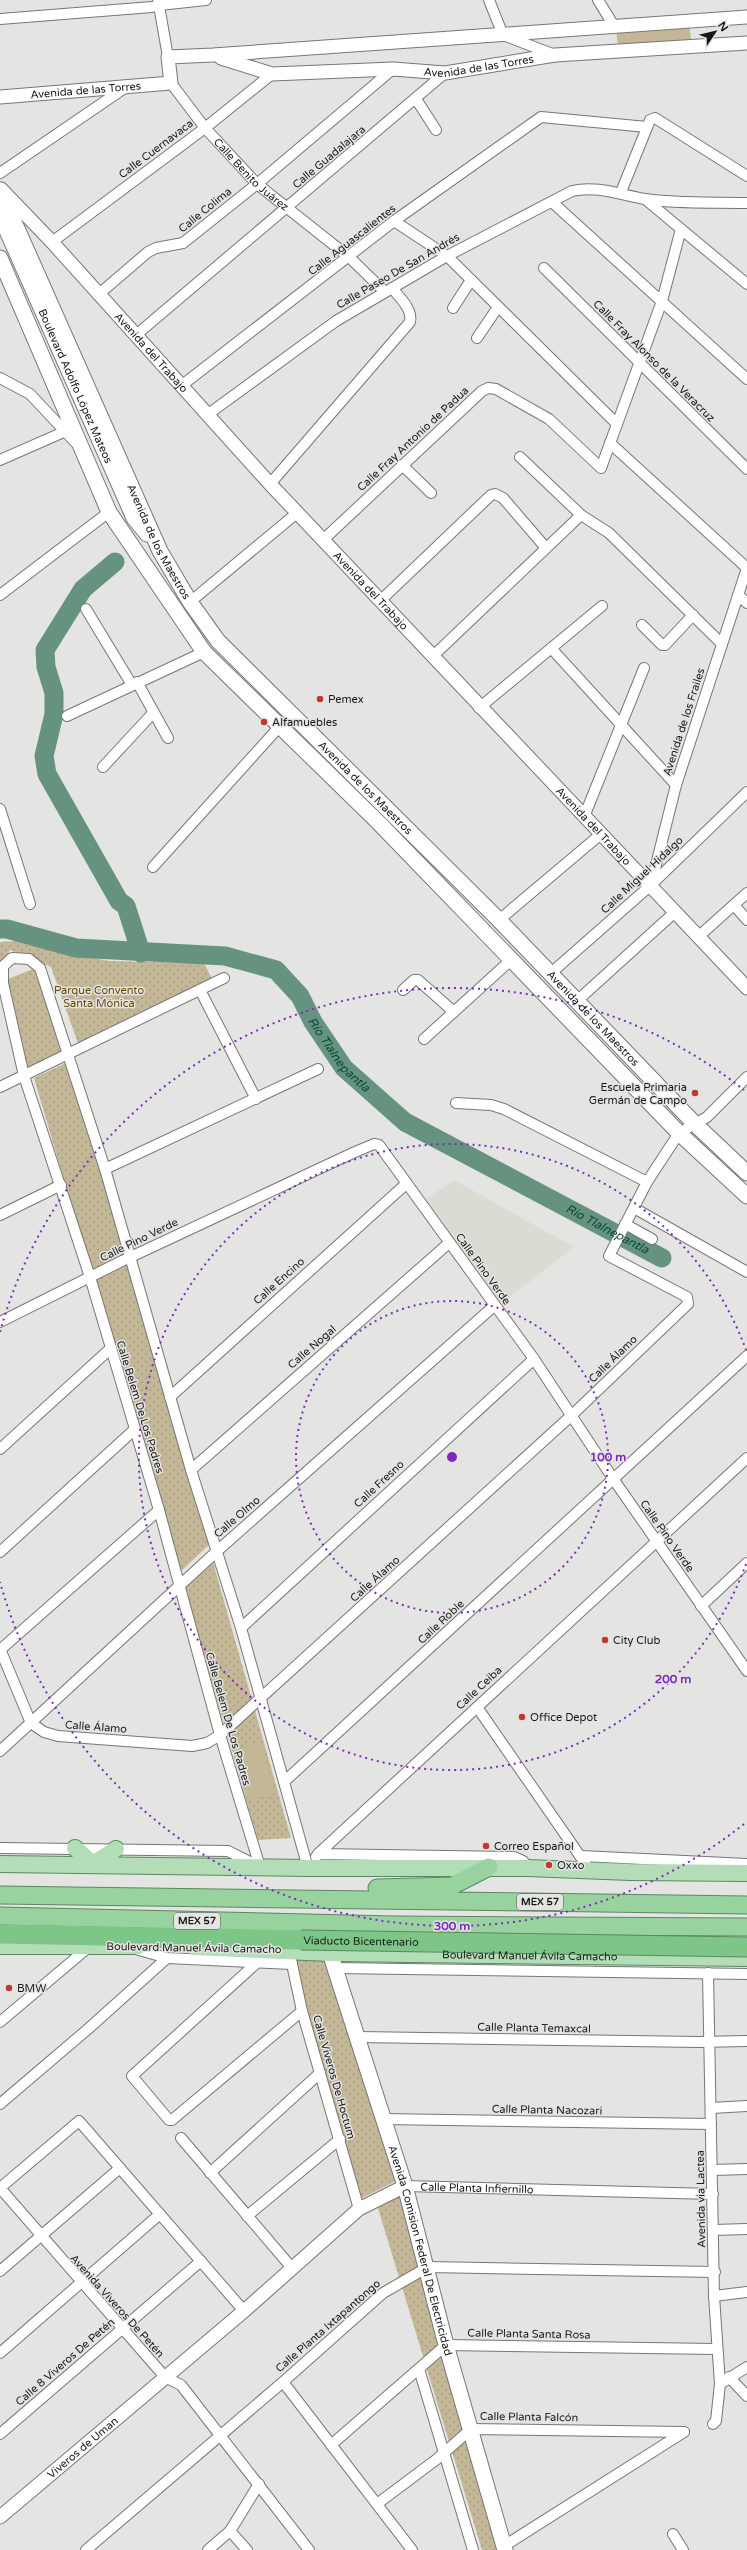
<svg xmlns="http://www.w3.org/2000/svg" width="747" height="2550" viewBox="0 0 747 2550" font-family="'Varela Round',sans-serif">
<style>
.built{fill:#d8dcd3}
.grass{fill:url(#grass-dots)}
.garden{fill:#c4b797}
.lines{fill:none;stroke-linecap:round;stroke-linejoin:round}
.river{stroke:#659380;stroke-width:19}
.minor-casing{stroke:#767774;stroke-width:12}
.tertiary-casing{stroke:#767774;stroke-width:15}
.secondary-casing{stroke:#767774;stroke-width:17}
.primary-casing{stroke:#5a8960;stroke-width:18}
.trunk-casing{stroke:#5a8960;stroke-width:19}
.motorway-casing{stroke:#5a8960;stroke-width:21}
.minor{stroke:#fff;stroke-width:10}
.tertiary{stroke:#fff;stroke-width:13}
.secondary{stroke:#fff;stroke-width:15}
.primary{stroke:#b2ddb7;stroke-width:16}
.trunk{stroke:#98d29f;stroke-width:17}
.motorway{stroke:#7ec687;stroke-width:19}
.motorway-bridge-casing{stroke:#5a8960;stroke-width:21;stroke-linecap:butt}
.motorway-bridge{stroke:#7ec687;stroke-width:19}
.ring{fill:none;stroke:#7b2cbf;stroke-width:2;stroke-dasharray:2 4}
.poi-dot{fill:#c5372e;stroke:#e4e5e3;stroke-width:1.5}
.labels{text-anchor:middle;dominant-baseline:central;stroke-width:3;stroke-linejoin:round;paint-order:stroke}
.shield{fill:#e4e5e3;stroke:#545654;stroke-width:1}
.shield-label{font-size:10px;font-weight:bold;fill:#171817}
.street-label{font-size:11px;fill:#171817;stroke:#e4e5e3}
.poi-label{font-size:11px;fill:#171817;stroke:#e4e5e3;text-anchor:start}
.park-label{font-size:11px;fill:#634b01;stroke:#e4e5e3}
.water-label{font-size:12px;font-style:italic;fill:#074835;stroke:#e4e5e3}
.centre{fill:#7b2cbf;stroke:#e4e5e3;stroke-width:2}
.ring-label{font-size:12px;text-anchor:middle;font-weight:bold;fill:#7b2cbf;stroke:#e4e5e3;stroke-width:3;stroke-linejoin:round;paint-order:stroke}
</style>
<defs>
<pattern id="grass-dots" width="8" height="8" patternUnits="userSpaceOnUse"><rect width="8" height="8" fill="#c4b797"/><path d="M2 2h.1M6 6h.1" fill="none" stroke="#a89d81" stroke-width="1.8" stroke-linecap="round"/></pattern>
</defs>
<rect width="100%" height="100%" fill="#e4e5e3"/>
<path class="built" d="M454,1180l120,67 -76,59 -72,-107z"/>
<path class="grass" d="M17,941l92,20 95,2 9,18 -134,65 -28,-79 -41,-17 -10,18v-26z
M33,969l7,12 24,70 -36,17 -20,-89z
M68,1062l58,195 -35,15 -57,-194z
M127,1265l82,280 -30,28 -85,-292z
M213,1562l78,276 -33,2 -74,-253z
M281,1950l49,3 66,228 -38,19z
M407,2190l101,360h-26l-105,-345z"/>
<path class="garden" d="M689,21l3,29 -73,7 -3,-29z
M260,1742l16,51 -28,8 -15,-51z"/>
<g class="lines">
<g class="river">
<path d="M115,562l-32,27 -38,61 1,17 8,26v21l-10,42 3,18 72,127 7,5 15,47"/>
<path id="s1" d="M0,929h7l69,19 149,8 51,14 24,26 13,26 31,46 61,54 257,136"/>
</g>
<defs>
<g id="minor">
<path d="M158,0l10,57"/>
<path d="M489,0l14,35 52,20"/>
<path d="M598,0l16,26"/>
<path d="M159,5l47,-5"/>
<path d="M0,19l152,-12"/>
<path id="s2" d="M171,83l34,45 52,56 92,73 36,35"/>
<path d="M416,99l20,31"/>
<path d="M0,173l126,-86"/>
<path d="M621,192l29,-72 5,-2 92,58"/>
<path d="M645,199l102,85"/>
<path d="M552,202l195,177"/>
<path d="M394,221l53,35 170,168"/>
<path d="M52,242l153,-114 67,-54"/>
<path d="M544,268l203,201"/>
<path d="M99,294l49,-42 8,-4 27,-5 74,-59 136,-115"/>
<path d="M453,308l18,-28"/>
<path d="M136,335l309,-262"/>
<path d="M477,338l21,-31"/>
<path d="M0,378l30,16 45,48"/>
<path d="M181,386l213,-165 147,-104 106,10"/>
<path d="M207,415l129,-94 111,-65 125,-65c25,-6 49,4 73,8 32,5 70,3 102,4"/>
<path d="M610,443l137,125"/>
<path d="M520,457l61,58 28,18 113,111"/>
<path d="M0,460l66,-29"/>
<path d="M402,465l29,28"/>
<path d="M270,484l140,-162c3,-13 -11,-25 -18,-34"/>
<path d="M323,540l159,-149 6,-3 8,1 53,30 52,49 61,-167 19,-72"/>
<path d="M0,595l109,-83"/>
<path d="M738,595l9,8"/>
<path d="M380,601l111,-106 4,-1 8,4 43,50"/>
<path d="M190,602l107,-89"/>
<path d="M86,609l46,76"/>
<path d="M642,625l20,20h3l28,-30"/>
<path d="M551,648l125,137"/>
<path d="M432,657l149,-142"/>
<path d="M137,682l31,56"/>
<path d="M479,708l123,-102"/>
<path d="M67,716l137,-64"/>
<path d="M103,767l50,-54"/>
<path d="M0,809l30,95"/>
<path d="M584,817l60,-149"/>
<path d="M153,867l127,-141"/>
<path d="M651,885l25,-100 71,-217"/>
<path d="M734,905l13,15"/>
<path d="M499,920l102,-86"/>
<path d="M698,937l49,-44"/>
<path d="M3,967v16l21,93 66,201 69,233 61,225 40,132"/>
<path d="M0,969l12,-11 17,1 11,9 65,201 86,301 50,158 67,240"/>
<path d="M551,973l100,-88 96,-93"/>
<path d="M200,990l56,109"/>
<path d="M403,990l11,-10h4l36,32"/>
<path d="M578,1000l97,-88"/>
<path d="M424,1039l87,-79"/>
<path d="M0,1087l224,-109"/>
<path d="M456,1103l35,2 13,4 143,73"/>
<path d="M105,1169l213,-100"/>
<path d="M634,1208l113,64"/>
<path d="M0,1215l61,-30"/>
<path d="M625,1224l27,15"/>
<path d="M0,1322l122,-61 233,-109 19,-8 5,1 155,214 80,121 133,191"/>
<path d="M170,1397l236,-213"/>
<path d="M0,1449l110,-100"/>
<path d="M191,1470l258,-227"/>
<path d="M0,1552l134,-122"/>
<path d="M701,1606l46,-43"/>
<path d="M241,1628l293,-269"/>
<path d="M0,1649l31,74 13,9 14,4 134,10 15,-3 13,-8 352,-320 116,-111 -1,-7 -78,-41 38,-74 32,-49 28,-16 40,-40"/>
<path d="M0,1650l159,-140"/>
<path d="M477,1707l112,162"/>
<path d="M0,1751l216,-199 278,-246"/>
<path d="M285,1781l462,-425"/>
<path d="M0,1848l228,3 28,14"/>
<path d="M318,1854l429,-396"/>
<path d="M581,1856l166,8"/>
<path d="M316,1857l2,-3 196,3 9,4 5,7"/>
<path d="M132,1948l35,10 125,6"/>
<path d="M271,1950l-139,126 37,44h3l130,-109"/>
<path d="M289,1950l13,61 57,198"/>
<path d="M335,1968l412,6"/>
<path d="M708,1973l6,323 6,88 -4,37 -3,3"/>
<path d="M0,2022l90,-76"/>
<path d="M357,2037l342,5 48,-1"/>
<path d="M0,2104l88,-75 79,-71"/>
<path d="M711,2108l36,-2"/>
<path d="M383,2119l328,5"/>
<path d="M181,2138l111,130"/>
<path d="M712,2170l35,-1"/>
<path d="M210,2173l110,-100"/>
<path id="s3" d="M405,2186l308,8"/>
<path d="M0,2188l165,189 16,8 128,165"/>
<path d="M0,2188l79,-67 165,190"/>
<path d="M247,2216l93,-77"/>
<path d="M713,2230l34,-1"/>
<path d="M0,2271l120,-103"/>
<path d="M714,2296l33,-4"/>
<path d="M0,2353l160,-139"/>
<path d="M419,2369l54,181"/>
<path d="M729,2377l18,19"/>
<path d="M283,2382l129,168"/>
<path d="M720,2384l27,-17"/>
<path d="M0,2434l201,-173"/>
<path d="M331,2445l115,-100 270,4"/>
<path d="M377,2504l60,-45 34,-30 213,3"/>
<path d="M230,2531l17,19"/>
<path d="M673,2534l10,16"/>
<path d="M504,2546l180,-114"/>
<path d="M86,2550l197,-168 100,-89 45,-26 287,5"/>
<path d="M208,2550l22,-19 29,-47"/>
</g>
<g id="tertiary">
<path id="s4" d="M221,58l51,16 121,-5 52,4 110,-18 192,-12"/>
<path id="s5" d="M0,97l171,-14 -3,-26 45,-2 534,-38"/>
<path id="s6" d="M1,189l51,53 218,242 477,504"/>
<path id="s7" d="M0,2517l244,-206 115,-102 46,-23"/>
</g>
<g id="secondary">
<path id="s8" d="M0,190l160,361 30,51 28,39 281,279 196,204 52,49"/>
<path id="s9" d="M0,215l134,303 13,16"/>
<path d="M0,258l109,254 95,140 175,171 300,310 68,63"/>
<path id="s10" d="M330,1953l75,233 41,159 59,205"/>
</g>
<g id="primary">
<path d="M75,1848l18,16 23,-15"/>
<path d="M0,1864l308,4h220l102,4 117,1"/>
<path d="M0,1946h138"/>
<path id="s11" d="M194,1947l136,6 417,5"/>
</g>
<path id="trunk" d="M377,1888l75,-2 37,-19
M0,1895l747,10
M0,1916l394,9 353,2"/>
<path id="motorway" d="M0,1934l301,6"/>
</defs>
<use href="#minor" class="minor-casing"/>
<use href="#tertiary" class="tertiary-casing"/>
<use href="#secondary" class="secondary-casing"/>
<use href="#primary" class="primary-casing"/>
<use href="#trunk" class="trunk-casing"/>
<use href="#motorway" class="motorway-casing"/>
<use href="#minor" class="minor"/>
<use href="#tertiary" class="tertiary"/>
<use href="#secondary" class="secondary"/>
<use href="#primary" class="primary"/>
<use href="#trunk" class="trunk"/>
<use href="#motorway" class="motorway"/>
<defs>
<g id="motorway-bridge">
<path id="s12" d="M301,1940l446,7"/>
</g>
</defs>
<use href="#motorway-bridge" class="motorway-bridge-casing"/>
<use href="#motorway-bridge" class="motorway-bridge"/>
</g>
<g class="ring">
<circle cx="452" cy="1457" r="156"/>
<path d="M746 1564A313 313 0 1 1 746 1350"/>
<path d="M744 1824A469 469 0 0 1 0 1582M0 1332A469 469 0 0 1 744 1090"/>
</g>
<g class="poi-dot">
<circle cx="320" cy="699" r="4"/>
<circle cx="264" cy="722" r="4"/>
<circle cx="695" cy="1093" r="4"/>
<circle cx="605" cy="1640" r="4"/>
<circle cx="522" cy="1717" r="4"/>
<circle cx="486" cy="1846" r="4"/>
<circle cx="549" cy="1865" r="4"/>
<circle cx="9" cy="1988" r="4"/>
</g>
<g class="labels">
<g class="shield">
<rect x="517" y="1894" width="46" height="16" rx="3"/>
<rect x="174" y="1913" width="46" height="16" rx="3"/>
</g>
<g class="shield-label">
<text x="540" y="1902">MEX 57</text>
<text x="197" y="1921">MEX 57</text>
</g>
<g class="street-label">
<text stroke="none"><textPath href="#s4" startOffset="261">Avenida de las Torres</textPath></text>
<text stroke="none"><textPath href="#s5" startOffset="86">Avenida de las Torres</textPath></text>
<text transform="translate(156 149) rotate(-37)">Calle Cuernavaca</text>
<text transform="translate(329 157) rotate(-40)">Calle Guadalajara</text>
<text stroke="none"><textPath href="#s2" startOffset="122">Calle Benito Juárez</textPath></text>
<text transform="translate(205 210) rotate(-39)">Calle Colima</text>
<text transform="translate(352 240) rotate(-38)">Calle Aguascalientes</text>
<text transform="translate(398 271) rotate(-30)">Calle Paseo De San Andrés</text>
<text stroke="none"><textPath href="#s6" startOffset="222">Avenida del Trabajo</textPath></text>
<text transform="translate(654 361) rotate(45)">Calle Fray Alonso de la Veracruz</text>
<text stroke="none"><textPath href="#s9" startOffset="187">Boulevard Adolfo López Mateos</textPath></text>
<text transform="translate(413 439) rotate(-43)">Calle Fray Antonio de Padua</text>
<text stroke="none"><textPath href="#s8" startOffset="386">Avenida de los Maestros</textPath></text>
<text stroke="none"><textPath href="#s6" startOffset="546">Avenida del Trabajo</textPath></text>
<text transform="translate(684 722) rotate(-72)">Avenida de los Frailes</text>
<text stroke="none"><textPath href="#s8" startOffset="710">Avenida de los Maestros</textPath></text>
<text stroke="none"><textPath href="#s6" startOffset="870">Avenida del Trabajo</textPath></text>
<text transform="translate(642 875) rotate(-43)">Calle Miguel Hidalgo</text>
<text stroke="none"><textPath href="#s8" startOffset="1034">Avenida de los Maestros</textPath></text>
<text transform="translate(139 1240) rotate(-26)">Calle Pino Verde</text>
<text transform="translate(483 1269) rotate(54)">Calle Pino Verde</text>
<text transform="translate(279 1281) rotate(-42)">Calle Encino</text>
<text transform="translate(312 1347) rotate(-41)">Calle Nogal</text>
<text transform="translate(613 1359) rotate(-44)">Calle Álamo</text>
<text transform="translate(140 1407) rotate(73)">Calle Belem De Los Padres</text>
<text transform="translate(379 1484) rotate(-43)">Calle Fresno</text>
<text transform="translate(237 1517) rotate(-41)">Calle Olmo</text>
<text transform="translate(667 1536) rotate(55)">Calle Pino Verde</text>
<text transform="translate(375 1579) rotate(-42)">Calle Álamo</text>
<text transform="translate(441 1622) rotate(-43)">Calle Roble</text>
<text transform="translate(479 1688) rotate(-43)">Calle Ceiba</text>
<text transform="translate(228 1719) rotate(74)">Calle Belem De Los Padres</text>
<text transform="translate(96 1727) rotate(4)">Calle Álamo</text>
<text stroke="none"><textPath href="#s12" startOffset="60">Viaducto Bicentenario</textPath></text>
<text transform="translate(194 1948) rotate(1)">Boulevard Manuel Ávila Camacho</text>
<text stroke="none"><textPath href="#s11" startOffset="336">Boulevard Manuel Ávila Camacho</textPath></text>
<text transform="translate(534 2028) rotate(1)">Calle Planta Temaxcal</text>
<text transform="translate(334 2077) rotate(74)">Calle Viveros De Hoctum</text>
<text transform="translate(547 2110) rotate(1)">Calle Planta Nacozari</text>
<text stroke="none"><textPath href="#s3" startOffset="72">Calle Planta Infiernillo</textPath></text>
<text transform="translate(701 2199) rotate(-91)">Avenida via Lactea</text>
<text stroke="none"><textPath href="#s10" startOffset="311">Avenida Comision Federal De Electricidad</textPath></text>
<text transform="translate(117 2306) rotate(48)">Avenida Viveros De Petén</text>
<text transform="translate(328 2326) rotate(-41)">Calle Planta Ixtapantongo</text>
<text transform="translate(529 2334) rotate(1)">Calle Planta Santa Rosa</text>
<text transform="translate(65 2362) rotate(-41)">Calle 8 Viveros De Petén</text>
<text transform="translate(529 2417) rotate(1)">Calle Planta Falcón</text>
<text stroke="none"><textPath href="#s7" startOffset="108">Viveros de Uman</textPath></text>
</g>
<g class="poi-label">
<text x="328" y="699">Pemex</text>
<text x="272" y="722">Alfamuebles</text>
<text x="687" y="1087" text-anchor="end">Escuela Primaria<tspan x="687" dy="13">Germán de Campo</tspan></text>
<text x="613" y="1640">City Club</text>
<text x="530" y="1717">Office Depot</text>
<text x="494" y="1846">Correo Español</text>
<text x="557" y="1865">Oxxo</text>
<text x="17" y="1988">BMW</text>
</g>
<g class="park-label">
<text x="99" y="990">Parque Convento<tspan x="99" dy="13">Santa Mónica</tspan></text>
</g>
<g class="water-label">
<text stroke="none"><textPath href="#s1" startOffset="387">Río Tlalnepantla</textPath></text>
<text stroke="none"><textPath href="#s1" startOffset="711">Río Tlalnepantla</textPath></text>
</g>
</g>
<circle cx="452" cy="1457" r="6" class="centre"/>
<g class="ring-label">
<text x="608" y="1461">100 m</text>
<text x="673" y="1683">200 m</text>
<text x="452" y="1930">300 m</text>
</g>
<g transform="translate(715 32) rotate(55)" stroke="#e4e5e3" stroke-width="3" paint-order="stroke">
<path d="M0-3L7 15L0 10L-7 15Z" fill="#171817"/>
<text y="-6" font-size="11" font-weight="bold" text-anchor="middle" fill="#171817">N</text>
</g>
</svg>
